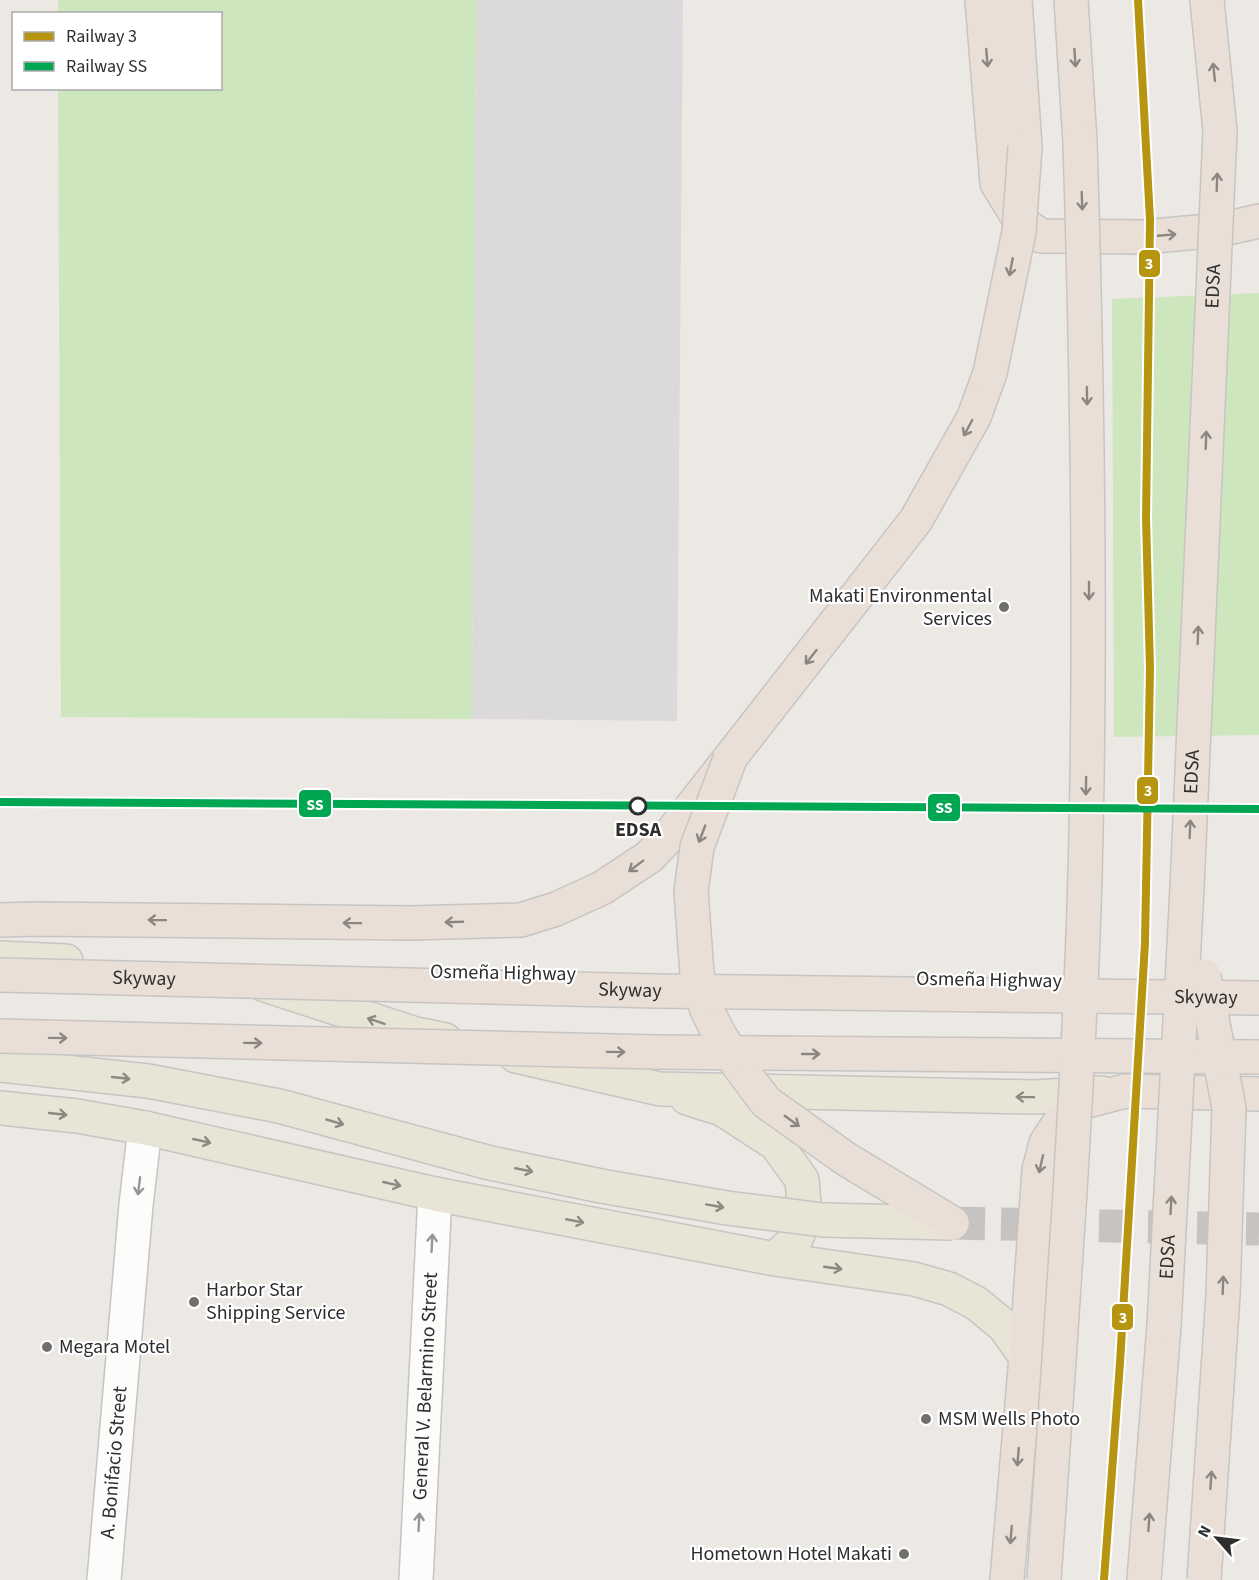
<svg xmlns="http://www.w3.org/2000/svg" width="1259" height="1580" viewBox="0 0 1259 1580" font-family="'Source Sans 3',sans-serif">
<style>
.industrial{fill:#dcd9db}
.green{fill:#cee6be}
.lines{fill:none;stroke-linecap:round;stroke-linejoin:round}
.highway-tunnel{stroke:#c6c3c0;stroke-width:33;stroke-dasharray:33 16;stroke-linecap:butt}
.minor-casing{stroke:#c5c4c5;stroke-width:36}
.major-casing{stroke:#c6c5c4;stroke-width:36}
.highway-casing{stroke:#c6c5c4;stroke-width:36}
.minor{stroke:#fcfcfb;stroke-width:33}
.major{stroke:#e8e4d6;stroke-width:33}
.highway{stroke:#eadfd6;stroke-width:33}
.major-bridge-casing{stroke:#c6c5c4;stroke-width:36;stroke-linecap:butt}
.highway-bridge-casing{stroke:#c6c5c4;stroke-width:36;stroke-linecap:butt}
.major-bridge{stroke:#e8e4d6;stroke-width:33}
.highway-bridge{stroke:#eadfd6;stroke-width:33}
.rail-1-casing{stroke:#fff;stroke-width:12}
.rail-2-casing{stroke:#fff;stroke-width:12}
.rail-1{stroke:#b69510;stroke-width:8}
.rail-2{stroke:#00a651;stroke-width:8}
.oneway{stroke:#8c8682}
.oneway2{stroke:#8b8982}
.oneway3{stroke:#959594}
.poi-dot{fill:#706f6e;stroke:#fff;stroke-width:2}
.stop-dot{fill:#fff;stroke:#2e2e2e;stroke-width:3}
.labels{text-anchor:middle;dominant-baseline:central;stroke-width:4.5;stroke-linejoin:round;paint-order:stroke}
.street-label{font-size:20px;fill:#2e2e2e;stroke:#fff}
.poi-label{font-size:20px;fill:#2e2e2e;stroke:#fff;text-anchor:start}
.stop-label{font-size:20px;font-weight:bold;fill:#2e2e2e;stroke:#fff}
.line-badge{stroke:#fff;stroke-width:2}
.badge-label{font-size:16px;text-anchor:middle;font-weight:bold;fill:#fff}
</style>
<rect width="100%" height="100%" fill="#ece8e4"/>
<path class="industrial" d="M476,0h207l-6,721 -205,-2z"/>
<path class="green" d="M58,0h418l-4,719 -411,-2 -3,-628 162,-1v-74l-162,-1z
M1259,293v442l-145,2 -2,-438z"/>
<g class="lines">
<path class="highway-tunnel" d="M952,1223l307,6"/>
<defs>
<g id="minor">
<path id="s1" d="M104,1580l32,-375 9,-77"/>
<path id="s2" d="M416,1580l19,-386"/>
</g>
<path id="major" d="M0,958l66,3
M265,985l151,49 29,6
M516,1056l144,33 374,8 68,-4
M0,1065l148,16 131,25
M687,1098l35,11 54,35 26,36 3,36 -9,23 -21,20
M0,1108l77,8 68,12 290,66 340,65 139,20 35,10 27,14 28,23 22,31"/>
<path id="highway" d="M982,0l15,183 24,39 20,14 103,1 75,-7 40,-9
M1015,0l10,147
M1071,0l9,142
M1207,0l13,131
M0,920l36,-1 375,4 110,-3 35,-11 46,-21 47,-31 20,-21 247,-316 58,-103 16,-44
M1007,1580l19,-223 13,-187 7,-27 15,-23 22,-18 42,-11 134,3
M1144,1580l20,-254"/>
</defs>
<use href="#minor" class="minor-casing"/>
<use href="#major" class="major-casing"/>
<use href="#highway" class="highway-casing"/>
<use href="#minor" class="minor"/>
<use href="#major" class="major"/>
<use href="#highway" class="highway"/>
<defs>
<path id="major-bridge" d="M279,1106l211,57 111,23 126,22 96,12 129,3"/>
<g id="highway-bridge">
<path d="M990,373l29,-141 6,-85"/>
<path d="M730,759l-33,88 -6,44 6,83 10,36 12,24 20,32 27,36 80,57 106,64"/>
<path id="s3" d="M0,975l656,16 603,7"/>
<path d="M1204,976l25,132 -6,187 -19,285"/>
<path d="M0,1036l655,16 604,5"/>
<path id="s4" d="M1164,1326l23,-438 33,-757"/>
<path d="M1044,1580c15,-224 32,-447 40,-671 8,-256 4,-511 -4,-767"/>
</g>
</defs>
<use href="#major-bridge" class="major-bridge-casing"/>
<use href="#highway-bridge" class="highway-bridge-casing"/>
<use href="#major-bridge" class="major-bridge"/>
<use href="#highway-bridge" class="highway-bridge"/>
<defs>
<path id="rail-1" d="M1104,1580l16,-217 25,-420 5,-274 -4,-151 4,-298 -12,-220"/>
<path id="rail-2" d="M0,802l1259,7"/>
</defs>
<use href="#rail-1" class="rail-1-casing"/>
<use href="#rail-2" class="rail-2-casing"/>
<use href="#rail-1" class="rail-1"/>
<use href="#rail-2" class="rail-2"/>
</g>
<defs><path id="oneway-shaft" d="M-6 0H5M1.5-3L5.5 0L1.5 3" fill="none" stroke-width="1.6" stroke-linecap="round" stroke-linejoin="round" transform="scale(1.5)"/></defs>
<g class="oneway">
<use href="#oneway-shaft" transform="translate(987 58) rotate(85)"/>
<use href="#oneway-shaft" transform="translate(1075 58) rotate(86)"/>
<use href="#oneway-shaft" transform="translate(1214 72) rotate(-96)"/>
<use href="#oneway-shaft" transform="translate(1217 182) rotate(-88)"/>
<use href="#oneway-shaft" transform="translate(1082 201) rotate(88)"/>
<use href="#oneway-shaft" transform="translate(1167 235) rotate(-5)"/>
<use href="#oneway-shaft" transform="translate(1011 267) rotate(101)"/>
<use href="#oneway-shaft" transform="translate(1087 396) rotate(89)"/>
<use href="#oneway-shaft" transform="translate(968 428) rotate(118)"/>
<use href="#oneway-shaft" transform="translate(1206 440) rotate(-88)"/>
<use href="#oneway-shaft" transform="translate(1089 591) rotate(90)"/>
<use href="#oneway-shaft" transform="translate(1198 635) rotate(-88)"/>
<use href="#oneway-shaft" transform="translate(811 657) rotate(128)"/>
<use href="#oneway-shaft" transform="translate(1086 786) rotate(91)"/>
<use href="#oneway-shaft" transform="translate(1190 829) rotate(-88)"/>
<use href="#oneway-shaft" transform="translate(702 834) rotate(111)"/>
<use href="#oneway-shaft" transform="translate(636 866) rotate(143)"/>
<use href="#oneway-shaft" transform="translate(157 920) rotate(-179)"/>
<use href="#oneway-shaft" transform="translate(454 922) rotate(178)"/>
<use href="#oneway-shaft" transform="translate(352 923) rotate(-179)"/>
<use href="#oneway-shaft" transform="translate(58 1038) rotate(1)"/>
<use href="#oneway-shaft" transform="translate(253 1043) rotate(1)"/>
<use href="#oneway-shaft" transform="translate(616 1052) rotate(1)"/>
<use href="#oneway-shaft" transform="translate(811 1054)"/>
<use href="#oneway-shaft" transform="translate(792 1121) rotate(36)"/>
<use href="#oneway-shaft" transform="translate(1041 1164) rotate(103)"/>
<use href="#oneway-shaft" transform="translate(1171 1205) rotate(-87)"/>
<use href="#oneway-shaft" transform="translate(1223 1285) rotate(-88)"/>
<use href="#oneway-shaft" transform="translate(1018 1457) rotate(95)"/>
<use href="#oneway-shaft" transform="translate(1211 1480) rotate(-86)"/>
<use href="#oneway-shaft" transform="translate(1149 1522) rotate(-86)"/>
<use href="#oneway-shaft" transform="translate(1011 1535) rotate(95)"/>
</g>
<g class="oneway2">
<use href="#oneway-shaft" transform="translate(376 1021) rotate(-162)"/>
<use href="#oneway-shaft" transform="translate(121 1078) rotate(6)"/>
<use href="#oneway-shaft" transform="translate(1025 1097) rotate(-179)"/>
<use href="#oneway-shaft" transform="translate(58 1114) rotate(6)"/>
<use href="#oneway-shaft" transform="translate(335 1122) rotate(16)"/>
<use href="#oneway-shaft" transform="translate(202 1141) rotate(13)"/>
<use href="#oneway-shaft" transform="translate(524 1170) rotate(11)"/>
<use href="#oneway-shaft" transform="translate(392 1184) rotate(13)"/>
<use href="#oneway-shaft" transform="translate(715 1206) rotate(10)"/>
<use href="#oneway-shaft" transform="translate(575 1221) rotate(11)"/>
<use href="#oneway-shaft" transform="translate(833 1268) rotate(8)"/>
</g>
<g class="oneway3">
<use href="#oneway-shaft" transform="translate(139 1186) rotate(97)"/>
<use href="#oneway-shaft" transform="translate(432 1243) rotate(-87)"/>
<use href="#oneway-shaft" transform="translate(419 1522) rotate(-87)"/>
</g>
<g class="poi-dot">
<circle cx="1004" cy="607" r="6"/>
<circle cx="194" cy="1302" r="6"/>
<circle cx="47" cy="1347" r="6"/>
<circle cx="926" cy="1419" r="6"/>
<circle cx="904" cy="1554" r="6"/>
</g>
<circle class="stop-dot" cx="638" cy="806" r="8"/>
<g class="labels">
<g class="street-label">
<text stroke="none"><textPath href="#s4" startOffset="1041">EDSA</textPath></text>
<text stroke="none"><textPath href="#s4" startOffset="555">EDSA</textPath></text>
<text transform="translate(503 973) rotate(1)">Osmeña Highway</text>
<text stroke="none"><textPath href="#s3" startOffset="144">Skyway</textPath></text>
<text transform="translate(989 980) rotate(1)">Osmeña Highway</text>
<text stroke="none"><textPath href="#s3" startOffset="630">Skyway</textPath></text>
<text stroke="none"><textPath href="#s3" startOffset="1206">Skyway</textPath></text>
<text stroke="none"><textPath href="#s4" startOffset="69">EDSA</textPath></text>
<text stroke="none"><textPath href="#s2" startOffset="194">General V. Belarmino Street</textPath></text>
<text stroke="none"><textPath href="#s1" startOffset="118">A. Bonifacio Street</textPath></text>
</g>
<g class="poi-label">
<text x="992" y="596" text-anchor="end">Makati Environmental<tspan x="992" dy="23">Services</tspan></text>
<text x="206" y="1290">Harbor Star<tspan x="206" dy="23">Shipping Service</tspan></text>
<text x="59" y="1347">Megara Motel</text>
<text x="938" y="1419">MSM Wells Photo</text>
<text x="892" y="1554" text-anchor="end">Hometown Hotel Makati</text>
</g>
<g class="stop-label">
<text x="638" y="830">EDSA</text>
</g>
</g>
<g class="line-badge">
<rect x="1138" y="249" width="23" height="29" rx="6" fill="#b69510"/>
<rect x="1136" y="776" width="23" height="29" rx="6" fill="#b69510"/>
<rect x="298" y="789" width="34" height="29" rx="6" fill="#00a651"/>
<rect x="927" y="793" width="34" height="29" rx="6" fill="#00a651"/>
<rect x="1111" y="1303" width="23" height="28" rx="6" fill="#b69510"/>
</g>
<g class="badge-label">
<text x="1149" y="269">3</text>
<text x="1148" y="796">3</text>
<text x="315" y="810">SS</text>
<text x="944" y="813">SS</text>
<text x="1123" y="1323">3</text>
</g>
<rect x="12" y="12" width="210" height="78" fill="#ffffff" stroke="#ababab" stroke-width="1.5"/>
<rect x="24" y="32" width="30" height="9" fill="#b69510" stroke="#ababab" stroke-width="1.5"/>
<text x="66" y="42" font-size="18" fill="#2e2e2e">Railway 3</text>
<rect x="24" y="62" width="30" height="9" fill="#00a651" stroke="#ababab" stroke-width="1.5"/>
<text x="66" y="72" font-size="18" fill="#2e2e2e">Railway SS</text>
<g transform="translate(1217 1538) rotate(298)" stroke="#ffffff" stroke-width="4.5" paint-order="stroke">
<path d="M0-4.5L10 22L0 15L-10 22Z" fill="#2e2e2e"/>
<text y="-9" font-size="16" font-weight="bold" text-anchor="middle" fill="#2e2e2e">N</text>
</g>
</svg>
